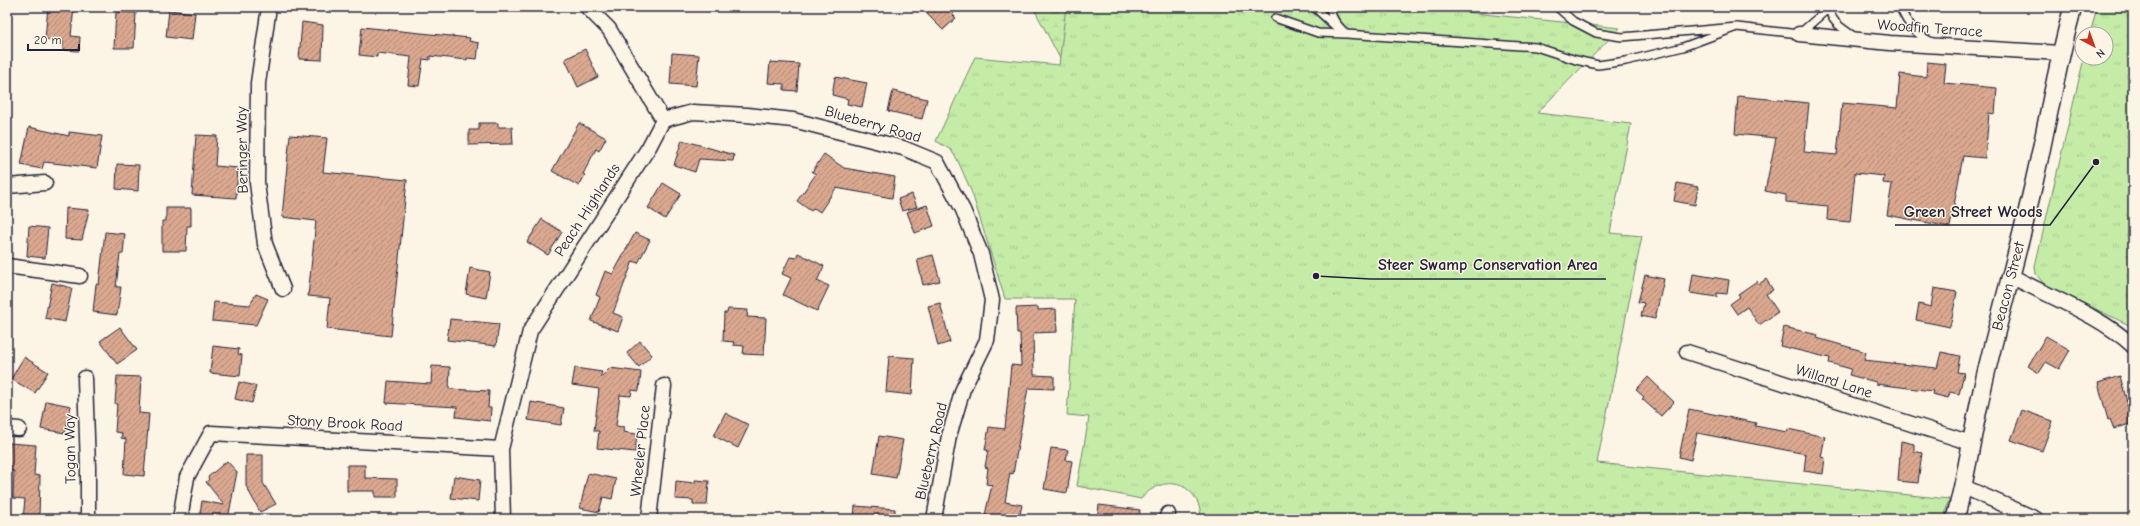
<svg xmlns="http://www.w3.org/2000/svg" width="2140" height="526" viewBox="0 0 2140 526" font-family="'Comic Neue',sans-serif">
<style>
.wetland{fill:url(#wetland-marsh);stroke:#748771}
.park{fill:url(#park-tufts);stroke:#748771}
.building{fill:url(#building-hatch);stroke:#22223b}
.lines{fill:none;stroke-linecap:round;stroke-linejoin:round}
.service-casing{stroke:#22223b;stroke-width:10}
.minor-casing{stroke:#22223b;stroke-width:17}
.tertiary-casing{stroke:#22223b;stroke-width:20}
.service{stroke:#fcf5e5;stroke-width:7}
.minor{stroke:#fcf5e5;stroke-width:14}
.tertiary{stroke:#fcf5e5;stroke-width:17}
.labels{text-anchor:middle;dominant-baseline:central;stroke-width:3;stroke-linejoin:round;paint-order:stroke}
.street-label{font-size:15px;fill:#22223b;stroke:#fcf5e5}
.leader{fill:none;stroke:#22223b;stroke-width:1.5}
.callout-dot{fill:#22223b;stroke:#fcf5e5;stroke-width:1.5}
.callout-label{font-size:16px;text-anchor:middle;font-weight:bold;fill:#22223b;stroke:#fcf5e5;stroke-width:3;stroke-linejoin:round;paint-order:stroke}
</style>
<defs>
<pattern id="wetland-marsh" width="20" height="14" patternUnits="userSpaceOnUse"><rect width="20" height="14" fill="#c5eca7"/><path d="M1 5h8M5 5V1M11 12h8M15 12V8" fill="none" stroke="#a9ca91"/></pattern>
<pattern id="park-tufts" width="24" height="20" patternUnits="userSpaceOnUse"><rect width="24" height="20" fill="#c5eca7"/><path d="M3 7l-1-3M5 7V3M7 7l1-3M15 17l-1-3M17 17v-4M19 17l1-3" fill="none" stroke="#a9ca91"/></pattern>
<pattern id="building-hatch" width="6" height="6" patternUnits="userSpaceOnUse"><rect width="6" height="6" fill="#dba88f"/><path d="M-1 1l2-2M0 6l6-6M5 7l2-2" fill="none" stroke="#b18876"/></pattern>
</defs>
<rect width="100%" height="100%" fill="#fcf5e5"/>
<filter id="ink" filterUnits="userSpaceOnUse"><feTurbulence type="fractalNoise" baseFrequency=".025" numOctaves="2"/><feDisplacementMap in="SourceGraphic" scale="8" xChannelSelector="R" yChannelSelector="G"/><feConvolveMatrix kernelMatrix="1 2 1 2 8 2 1 2 1" color-interpolation-filters="sRGB"/></filter>
<g filter="url(#ink)">
<path class="wetland" d="M1033,7h88l-56,61z"/>
<path class="park" d="M1066,7h349l205,21 -83,85 94,11 -21,109 32,3 -45,227 352,36 -5,20h-699l-44,-4c-4,-34 -39,-42 -60,-16l-64,-13 12,-69 -22,-2 8,-116h-70l-33,-106 -14,-32 -7,-11 -15,-9 39,-84 84,8z
M2097,7h36v320l-89,-43 -8,-10 -1,-8 49,-208h22v-24h-16z"/>
<path class="building" d="M48,7h26l-3,29 9,1 -1,14 -16,-1v-9l-18,-2z
M920,7h39l-7,7 4,4 -13,12z
M169,10l26,3 -3,27 -26,-3z
M116,12l20,1 -2,35h-20z
M302,22l21,3 -1,35 -23,-1z
M362,27l108,11 -1,3 10,2 -2,16 -10,-1v2l-37,-4v4l-7,-1 -4,27 -11,-1 3,-28 -34,-4v4l-18,-2z
M585,49l13,28 -20,10 -13,-28z
M672,53l27,2 -3,31 -26,-2z
M770,62l29,2 -2,27 -13,-1v-6l-16,-1z
M1927,62l19,2 -2,19 53,5 -2,26 -6,-1 -4,45 -22,-2 -13,71 -63,-12 5,-31 -9,-1 1,-7 -29,-3 -5,49 -23,-2 1,-14 -42,-4v-7l-21,-4 11,-53 -41,-4 3,-38 71,7 -5,49 33,3 5,-52 55,5 3,-34 26,3z
M835,77l32,6 -5,24 -15,-3 1,-5 -16,-4z
M893,91l34,8 -5,20 -34,-8z
M479,123h19v4h14l1,17 -44,1v-15h10z
M579,123l27,15 -7,13 -3,-2 -13,25 2,1 -6,11 -27,-15z
M29,127l40,9v-4l33,4 -5,32 -53,-6 -2,7 -21,-4z
M196,135l21,1 -2,30 23,2 -2,30 -44,-3z
M290,135l37,3 -4,34 84,8 -16,156 -64,-7 3,-31 -22,-2 8,-75 -34,-4z
M682,140l52,15 -1,6 -34,-2 -4,13 -21,-7z
M824,154l20,14 51,9 -3,21 -56,-10 -16,24 -6,-4 -3,3 -14,-10 19,-27 -4,-2z
M117,164l22,1 -1,26 -22,-2z
M663,183l18,11 -16,25 -17,-11z
M1677,183l21,4 -3,18 -21,-4z
M912,194l5,13 -15,4 -4,-12z
M927,205l7,21 -19,7 -8,-21z
M66,208l23,2 -7,30 -17,-1z
M166,208h25v18h-4l-1,25h-24v-30h4z
M542,219l20,13 -14,23 -21,-13z
M29,226l19,2 -3,30 -18,-2z
M105,232l20,2 -2,20h-3l-4,33h5l-4,28 -24,-3 3,-28h3z
M635,233l15,7 -12,23 -5,-2 -20,52 10,4 -5,14 -27,-10 9,-24 -4,-2 9,-24 8,3z
M798,253l26,13 -7,15 12,5 -12,25 -34,-16 8,-17 -9,-4 8,-17 6,1z
M933,255l7,26 -17,4 -6,-26z
M470,268l20,4 -4,26 -20,-4z
M1693,274l36,6 -2,14 -10,-1v4l-27,-4z
M1645,275l19,4 -9,40 -14,-3 3,-13 -6,-1z
M1766,279l7,11 -7,4 12,18 -19,13 -12,-18 -10,7 -7,-10 10,-7 -2,-3 19,-13 2,3z
M52,283l20,5 -7,34 -20,-4z
M1934,288l23,4 -7,35 -34,-7 3,-16 12,3z
M256,294l12,5 -12,26 -44,-4 2,-19 36,3z
M940,303l10,39 -12,4 -10,-40z
M1038,307v3l18,-1 1,23 -24,1 1,42 20,1v13l-26,-1 -15,86 -3,-1 -5,29 17,3 -3,14h-35l8,-34 -6,-1 2,-16 -3,-1 3,-17h-3l4,-23 16,2 6,-64 10,1 -1,-33h-3l-1,-25z
M728,309l20,1 -1,7 19,1 -2,37 -21,-1 1,-8 -11,-1 1,-3 -11,-1 1,-28h3z
M450,319l49,5 -3,22 -49,-6z
M120,327l17,23 -20,14 -17,-23z
M1784,327l34,8 -1,3 49,14 -2,8 73,8 4,-16 19,4 -3,16 7,1 -5,21 -9,-2 -2,6 -16,-4 1,-3 -57,-7v-2l-27,-7 2,-6 -22,-6 1,-5 -50,-12z
M2046,336l24,14 -11,19 -13,-7 -7,11 -11,-7z
M640,341l12,14 -13,12 -12,-14z
M213,346l26,3 -1,5 4,1 -2,21 -30,-3z
M889,356l25,2 -2,37 -26,-3z
M24,357l24,15 -13,21 -24,-14z
M432,366l18,1 -1,22 40,2 -1,17h3l-1,13 -34,-4 1,-10 -71,-4 2,-22 43,3z
M575,368l27,4 -2,6 10,-10 31,4 -2,19 -7,-1 -1,6 -11,-1 -4,31 8,1 -1,5 14,2 -2,18 -38,-4 2,-17h-5l5,-42 -27,-4z
M117,376l24,1 -2,36 10,1 -5,62 -20,-2 2,-35 -5,-1 1,-5 -7,-1 2,-28h-2z
M2120,376l10,37 -2,1 2,10 -16,5 -4,-10 -2,1 -10,-37z
M1648,377l26,25 -13,14 -19,-17 2,-2 -8,-7z
M239,382l17,4 -4,17 -17,-4z
M46,401l25,5 -6,27 -24,-4z
M531,402l33,6 -3,17 -33,-5z
M1689,409l67,14 -1,3 32,6 1,-3 37,8 -4,20 4,1 -2,16 -19,-3 2,-17 -109,-21 -6,27 -12,-3z
M2022,410l31,11 -11,30 -31,-11z
M725,413l24,12 -11,23 -24,-12z
M879,436l24,4 -7,38 -23,-4z
M1901,441l13,3v7l8,2 -4,30 -20,-2z
M9,443l27,2 -2,30 6,1 -1,43h-16l2,-20 -12,-1 1,-27h-7z
M1051,448l17,2 -2,10 6,1 -5,32 -23,-4z
M246,455h17v28l13,21 -16,8 -14,-26z
M227,461l10,11 -9,47h-29l3,-18 22,4 -18,-23 3,-3 -1,-2z
M347,465h18v13l32,1v18h-22v-6h-28z
M588,473l28,6 -4,20 -9,-2 -4,15 -19,-4z
M454,476l26,4 -2,21 -27,-3z
M695,480l14,1 -2,24h-14v-5l-18,-1 1,-18 19,2z
M1099,505l41,5 -1,9h-42z
M855,506l40,3v10h-41z"/>
<g class="lines">
<defs>
<path id="service" d="M1314,7l23,21
M1330,7c1,12 8,18 16,27l190,13 40,13 22,5 28,-4 57,-14 54,-20
M1557,7l16,14 23,12 26,4 115,-10 62,7 31,-27
M1830,7c-1,15 14,22 25,30
M1900,7c7,17 15,27 32,35
M1275,18l43,15 28,1"/>
<path id="minor" d="M269,7l-11,76 -1,100 8,61 18,45
M1799,34l91,9 170,10
M663,120l30,-8 54,3 46,5 110,28 34,14 26,48 18,44 11,46 -5,40 -24,49 -14,47 -15,83
M7,186l38,-3
M7,266l73,10
M2011,276c39,21 90,40 122,70
M1687,352l284,91
M85,378l3,89v52
M7,428l12,1
M501,449l29,-118 119,-184 14,-27 -54,-91 -22,-22
M1964,487l72,32
M180,519l7,-42 24,-44 290,16 2,70
M649,519l15,-133
M1166,519l2,-5"/>
<g id="tertiary">
<path id="s1" d="M1955,519c11,-41 17,-83 26,-124 16,-73 38,-144 54,-217 13,-57 22,-114 38,-171"/>
</g>
</defs>
<use href="#service" class="service-casing"/>
<use href="#minor" class="minor-casing"/>
<use href="#tertiary" class="tertiary-casing"/>
<use href="#service" class="service"/>
<use href="#minor" class="minor"/>
<use href="#tertiary" class="tertiary"/>
</g>
</g>
<g class="labels">
<g class="street-label">
<text transform="translate(1930 28) rotate(4)">Woodfin Terrace</text>
<text transform="translate(873 124) rotate(16)">Blueberry Road</text>
<text transform="translate(242 150) rotate(-91)">Beringer Way</text>
<text transform="translate(587 210) rotate(-57)">Peach Highlands</text>
<text stroke="none"><textPath href="#s1" startOffset="239">Beacon Street</textPath></text>
<text transform="translate(1834 381) rotate(18)">Willard Lane</text>
<text transform="translate(345 423) rotate(3)">Stony Brook Road</text>
<text transform="translate(70 449) rotate(-91)">Togan Way</text>
<text transform="translate(640 451) rotate(-84)">Wheeler Place</text>
<text transform="translate(931 451) rotate(-77)">Blueberry Road</text>
</g>
</g>
<path class="leader" d="M2096 162L2050 225H1895M1316 276L1370 279H1606"/>
<g class="callout-dot">
<circle cx="2096" cy="162" r="4"/>
<circle cx="1316" cy="276" r="4"/>
</g>
<g class="callout-label">
<text x="1973" y="217">Green Street Woods</text>
<text x="1488" y="270">Steer Swamp Conservation Area</text>
</g>
<rect width="2140" height="526" fill="none" stroke="#fcf5e5" stroke-width="24"/>
<rect x="12" y="12" width="2116" height="502" fill="none" stroke="#22223b" stroke-width="1.5" filter="url(#ink)"/>
<g transform="translate(2094 46) rotate(139)"><circle r="19" fill="#fcf5e5" stroke="#a5a1a1"/>
<path d="M0-3L7 15L0 10L-7 15Z" fill="#c8321e"/>
<text y="-6" font-size="11" font-weight="bold" text-anchor="middle" fill="#22223b">N</text>
</g>
<path d="M28 44v6h51v-6" fill="none" stroke="#22223b" stroke-width="2"/>
<text x="34" y="44" font-size="12" fill="#22223b" stroke="#fcf5e5" stroke-width="3" paint-order="stroke">20 m</text>
</svg>
